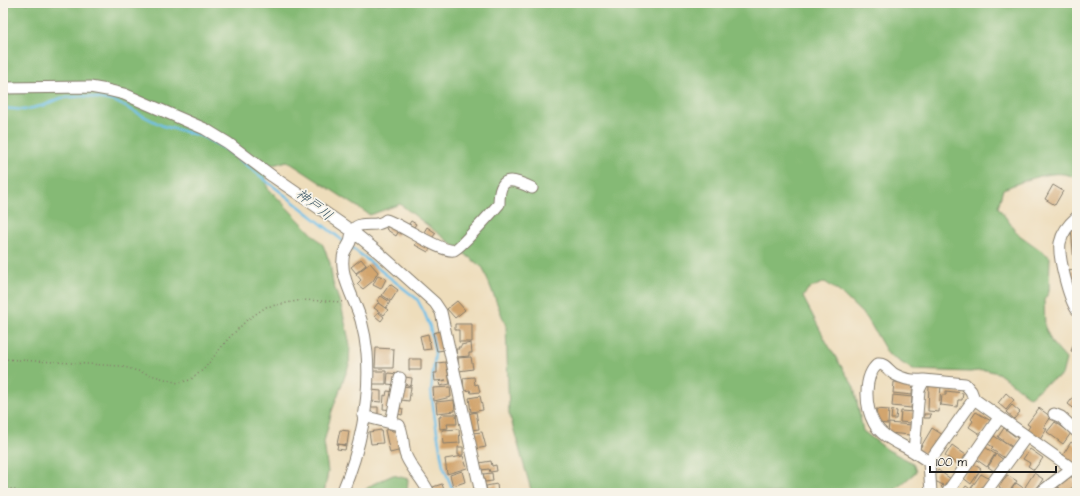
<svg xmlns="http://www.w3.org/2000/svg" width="1080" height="496" viewBox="0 0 1080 496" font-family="'Architects Daughter','Klee One',sans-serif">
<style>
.forest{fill:#85ba75;stroke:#506b48}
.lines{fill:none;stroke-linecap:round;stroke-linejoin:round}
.stream{stroke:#6ec0ea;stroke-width:2.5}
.building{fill:#d2a56e}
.minor-casing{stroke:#857c6c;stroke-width:13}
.path{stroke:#857c6c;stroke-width:1.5;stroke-dasharray:1 3;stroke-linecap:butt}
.minor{stroke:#fff;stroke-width:11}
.labels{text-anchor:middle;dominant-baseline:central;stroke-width:3.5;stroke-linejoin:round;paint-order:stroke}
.water-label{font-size:14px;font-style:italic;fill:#395564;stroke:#f7f3e8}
</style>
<rect width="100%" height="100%" fill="#f7f3e8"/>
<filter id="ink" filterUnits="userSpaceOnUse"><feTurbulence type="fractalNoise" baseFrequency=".025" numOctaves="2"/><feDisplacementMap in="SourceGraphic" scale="8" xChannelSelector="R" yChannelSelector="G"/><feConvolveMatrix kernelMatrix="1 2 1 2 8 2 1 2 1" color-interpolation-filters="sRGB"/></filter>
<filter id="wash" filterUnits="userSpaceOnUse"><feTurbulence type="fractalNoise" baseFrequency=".012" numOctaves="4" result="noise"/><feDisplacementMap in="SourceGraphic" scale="16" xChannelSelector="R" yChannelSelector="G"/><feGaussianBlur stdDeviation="0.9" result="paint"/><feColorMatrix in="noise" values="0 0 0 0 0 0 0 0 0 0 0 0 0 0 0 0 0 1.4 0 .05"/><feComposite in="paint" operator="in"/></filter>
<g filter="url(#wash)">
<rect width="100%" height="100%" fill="#edb"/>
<path class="forest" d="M3,3h1074v176c-20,-14 -54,3 -74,10l-5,18 20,27 32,23 -1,35 -5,8 1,27 7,16 14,16 -4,16 -17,9 -15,13 -32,-24 -12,-3 -16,2 -57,-2 -25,-16 -21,-36 -26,-25 -16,-11 -17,7 -5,8 24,46 27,44 9,44 25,19 25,13 3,9 -25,21h-359l-23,-80 -3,-87 -23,-58 -83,-64 -30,11 -83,-54 -21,6 1,20 56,58 7,18 3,20 9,26 8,36 -1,20 -17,46 -8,31 4,30 -4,21h-321z
M393,475l15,4 -1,14h-46l12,-9z"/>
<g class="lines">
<path class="stream" d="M3,108l21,2 21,-5 16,-7 23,-2 30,5 49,25 38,10 25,13 121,95
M351,247l66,52 8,15 5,13 5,26 -4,39 5,34 7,40 11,27"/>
</g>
<g id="blocks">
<path class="building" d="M1053,185l10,6 -8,14 -10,-6z
M411,221l5,3 -2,3 -5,-3z
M390,223l10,6 -4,7 -10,-7z
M427,227l9,6 -4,5 -8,-6z
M1077,227v35h-3l-3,-34z
M419,238l13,7 -4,7 -13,-7z
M361,259l5,6 -10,8 -5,-6z
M370,263l8,9 -5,9 -10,8 -6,-5 4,-4 -5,-6z
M1077,269v17l-4,1 -4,-16z
M378,275l8,4 -5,10 -8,-4z
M390,284l8,6 -7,11 -9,-6z
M381,296l9,6 -4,6 -9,-7z
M457,301l8,9 -10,8 -8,-9z
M378,303l10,7 -4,5 -10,-7z
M378,312l6,5 -3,4 -6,-5z
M455,324h17v18h-13v-12h-4z
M441,331l4,19 -8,1 -4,-18z
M428,334l3,15 -8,1 -3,-14z
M1075,340l2,1v11l-6,-1z
M471,343l1,10h-3v3l-12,1 -1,-8h3l-1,-2h3v-2z
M376,348l18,1 -1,19h-18z
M471,357l2,12 -14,2 -1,-13z
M409,359h12v11h-12z
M446,362l4,22 -10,2 -1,-4 7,-2 -11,1 -1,-8h3v-10z
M373,371h13v13h-14z
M388,373l10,1 -1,11 -10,-1z
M405,377l7,1 -1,8 -7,-2z
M474,377l1,8 3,-1 2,8 -9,1 -1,-3 -6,1 -1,-13z
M894,382l19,1 -1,12 -19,-2z
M929,385h12l-2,27 -11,-1z
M403,386l8,1 -2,14 -8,-1z
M450,387l1,10 -17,4 -1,-13z
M371,390l10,1v11l-10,-1z
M387,391l8,1 -2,18 -10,-1 1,-14 2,1z
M946,391l17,2 -1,7h-4l-1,7 -16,-2 1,-10h4z
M1077,392v19l-9,-7z
M1006,393l8,7 -8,10 -8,-7z
M893,395l19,2 -1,11 -19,-2z
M480,396l3,14 -12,2 -2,-14z
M454,400l1,11 -18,2 -1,-11z
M1012,405l8,7 -6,7 -8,-7z
M370,407h8v9h-5v-4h-3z
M399,408l4,1 -1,6 -4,-1z
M1039,408l12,9 -7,10 3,2 -8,12 -13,-9 4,-6 -3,-2z
M876,409l13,1 -1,14 -11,-1z
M892,410l5,1 -1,8h-5z
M901,411l13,1 -1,8h-2l-1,3 -10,-1z
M476,412l3,17 -8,1 -3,-16z
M976,412l15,9 -10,14 -12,-8 4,-6 -2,-2z
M441,414h15l1,10h-10l1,4 -8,1 -1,-12h2z
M924,414h7l-1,4h-6z
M1055,422l16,11 -8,11 -16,-12z
M889,423l23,2 -1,10 -23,-2z
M932,428l11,7 -14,21 -10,-6z
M1004,428l16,12 -6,8 -16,-11z
M391,429l1,2h3l1,5 3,-1 3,15 -12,3 -5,-23z
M459,429l1,14 -17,1 -1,-14z
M340,430l9,1 -2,14 -10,-1z
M381,430l2,13 -12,1 -2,-12z
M482,432l4,15 -11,2 -3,-16z
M994,436l20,13 -8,10 -15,-10 2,-2 -5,-3z
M1071,442l6,4v12l-5,7 -11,-7z
M338,444l8,2 -1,4 -8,-1z
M952,445l14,10 -7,10 -14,-9z
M458,447h5v8h-5z
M985,447l10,7 -8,13 -10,-7z
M1030,449l13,9 -9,12 -6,-4 2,-3 -7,-4z
M996,454l9,7 -8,12 -9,-6z
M463,456l4,12 -20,6 -2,-15z
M491,461l1,5 4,-1 1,6 -7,1 -1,-3 -8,1 -2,-7z
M972,463l9,6 -10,15 -9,-7z
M938,470l13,9 -6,11 -4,-3 2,-2 -8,-4v-6z
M462,471l3,11 -12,4 -3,-11z
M492,473l1,8 -9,1 -1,-8z
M1034,473l9,6 -9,14 -9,-6z
M981,474l9,5 -7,14h-5l-7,-5z
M1007,475l10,6 -9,12 -9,-6z
M1071,476l6,9 -14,8 -5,-7z
M1016,483l12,8 -1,2h-18z
M442,484l3,9h-10l-2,-6z
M497,484l1,9h-11l-1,-7z
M966,486l10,7h-15z
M1058,487l4,6h-13z
M471,490l1,3h-14v-2z"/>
</g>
</g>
<g filter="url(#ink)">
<use href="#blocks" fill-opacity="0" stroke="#857c6c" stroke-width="1"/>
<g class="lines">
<defs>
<path id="minor" d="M3,88l87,-1 17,3 17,4 81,35 23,14 44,33 80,55 26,21 57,51 6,9 40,181
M1077,217c-8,7 -15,16 -17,26 -2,14 9,56 17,67
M1054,414l7,3 16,15
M363,416l36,9c5,9 3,21 7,31 6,14 17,23 23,37
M391,423l9,-45
M914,452c-13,-8 -33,-15 -40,-29 -9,-16 -11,-47 4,-59 8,-1 11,8 18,11 9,5 18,6 28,5
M929,462l-15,-10 5,-62 5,-10 41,4 6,7 3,8 103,73
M342,493c18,-42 29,-94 25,-140 -1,-11 -3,-22 -6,-33 -6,-21 -23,-45 -17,-67 2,-4 4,-7 6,-11 1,-4 1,-8 3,-12 8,-11 23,-1 33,-10 15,4 55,33 68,30 5,-1 39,-39 45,-46 0,-28 11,-27 33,-16
M931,493l-2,-31 45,-63
M947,493l52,-75
M985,493l41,-56
M1040,493l31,-24"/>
</defs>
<use href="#minor" class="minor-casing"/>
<path class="path" d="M3,359l118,7 57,17 12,-3 14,-11 24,-30 19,-19 19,-13 36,-7 43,2
M3,486l20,7"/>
<use href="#minor" class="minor"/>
</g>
</g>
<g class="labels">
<g class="water-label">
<text transform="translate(314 205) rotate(38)">神戸川</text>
</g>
</g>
<rect width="1080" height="496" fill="none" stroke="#f7f3e8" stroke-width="16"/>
<path d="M930 466v6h126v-6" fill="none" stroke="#1c1c1c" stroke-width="2"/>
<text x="936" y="466" font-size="12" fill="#1c1c1c" stroke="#f7f3e8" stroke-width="3" paint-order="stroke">100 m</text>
</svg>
